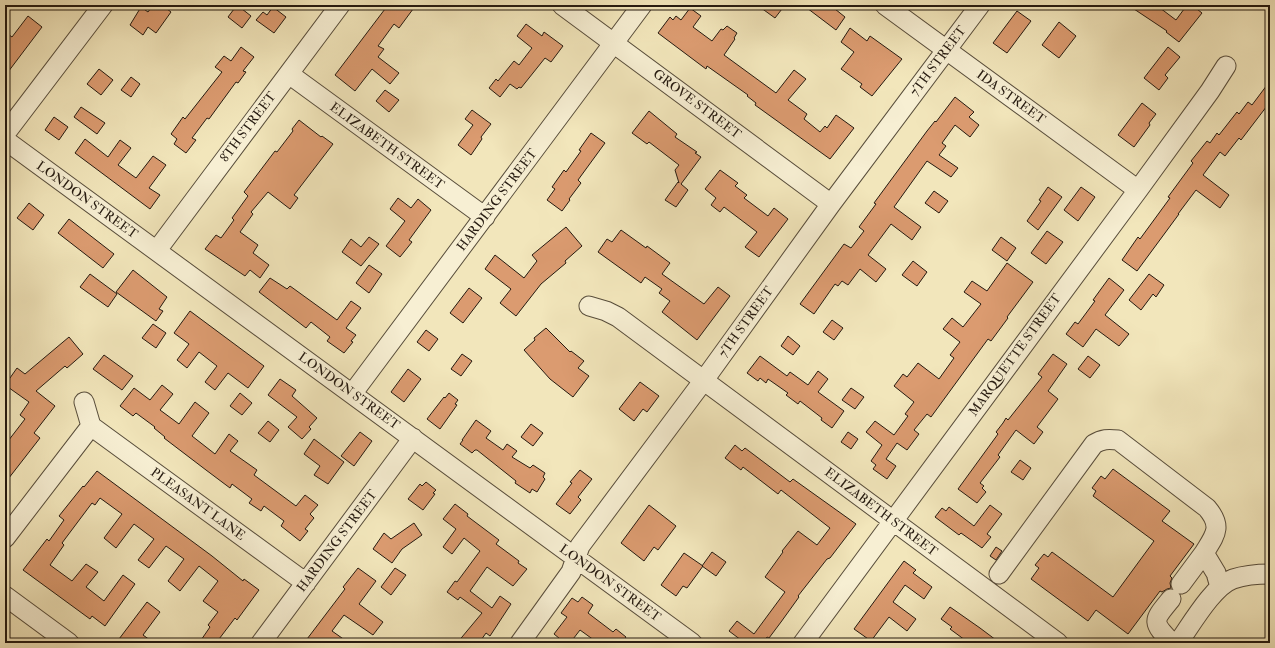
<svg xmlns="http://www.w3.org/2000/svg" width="1275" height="648" viewBox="0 0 1275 648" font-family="'IM FELL Double Pica',serif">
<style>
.building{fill:#db9b70;stroke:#251a10}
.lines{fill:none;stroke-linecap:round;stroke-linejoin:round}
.minor-casing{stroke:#584d3b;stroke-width:21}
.minor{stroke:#f7efd3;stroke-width:19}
.labels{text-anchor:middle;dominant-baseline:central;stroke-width:4;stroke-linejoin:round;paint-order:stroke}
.street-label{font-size:13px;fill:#251a10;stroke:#f7efd3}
</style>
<rect width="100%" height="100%" fill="#f2e6bb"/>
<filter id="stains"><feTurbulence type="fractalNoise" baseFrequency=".005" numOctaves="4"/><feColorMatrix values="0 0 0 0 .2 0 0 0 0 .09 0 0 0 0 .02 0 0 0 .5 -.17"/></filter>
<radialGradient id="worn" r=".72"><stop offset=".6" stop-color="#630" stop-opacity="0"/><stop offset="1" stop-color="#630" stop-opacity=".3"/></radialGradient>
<path class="building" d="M153,5h9l9,7 -15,21 -8,-6 -5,8 -13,-10 11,-18 7,5z
M237,5l14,11 -9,12 -14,-11z
M388,5h28l-17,23 -5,-4 -16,22 6,3 -6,8 21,16 -9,11 -18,-15 -17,22 -20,-16z
M757,5h28l-10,13z
M803,5h27l15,12 -9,13z
M1128,5h28l20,15 11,-15h5l10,8 -23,29 -13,-10 1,-1z
M273,7l13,10 -12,16 -18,-13 7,-8 4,3z
M690,8l11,8 -8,11 19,14 9,-12 2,1 4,-4 10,7 -3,5 1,1 -11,16 52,38 18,-23 12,9 -18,21 19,14 -3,5 16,13 5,-6 2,2 9,-13 18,13 -24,31 -75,-54 1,-2 -9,-7 1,-1 -41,-29 -1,3 -48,-36 12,-16 3,3 3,-4 5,4z
M1017,11l14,10 -24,32 -14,-10z
M28,16l14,11 -37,49v-44l7,5z
M1059,22l17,14 -17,22 -17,-13z
M526,24l16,12 2,-4 19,14 -12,16 -6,-4 -24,30 -2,-1 -2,2 -7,-5 -10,13 -11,-9 7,-9 2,2 16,-20 5,4 13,-17 -15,-12z
M850,28l17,13 3,-5 32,23 -30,37 -12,-9 2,-3 -21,-15 13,-17 -13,-10z
M241,47l13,10 -11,14 3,1 -8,11 -2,-1 -27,37 -2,-1 -15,20 4,2 -10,13 -12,-9 3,-5 -6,-5 12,-17 2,2 37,-47 -7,-5 9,-11 7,5z
M1168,47l12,10 -15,18 3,3 -9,12 -15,-12z
M99,69l14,11 -12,15 -14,-11z
M131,77l9,7 -9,13 -10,-7z
M1270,81v21l-29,38 -2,-2 -14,18 -5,-4 -17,23 26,20 -9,13 -24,-18 -18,24h1l-42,57 -15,-11 16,-23 2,2 30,-41 -2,-1 25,-34 -2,-2 16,-20 3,2 7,-10 2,2 18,-23 2,2 9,-12 4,3z
M385,90l14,10 -10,12 -13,-11z
M955,97l19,15 -5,5 10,8 -9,12 -15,-12 -13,18 4,3 -7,9 19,13 -7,9 -24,-16 -33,46 27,20 -9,13 -21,-16 -23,31 18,14 -10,13 -16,-13 -12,16 -6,-4 -4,5 -3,-2 -21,30 -14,-10 44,-60 7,4 13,-17 -5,-4 17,-23 -2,-1 53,-72 8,-10 1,1z
M1142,103l14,11 -7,9 1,2 -16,22 -16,-12z
M81,107l24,16 -8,11 -23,-17z
M472,110l19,14 -10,13 1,2 -11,16 -13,-10 15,-20 -8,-6z
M649,111l28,23 -2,3 22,15 -2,1 6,4 -20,27 7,6 -12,17 -11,-7 13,-18 1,1 -4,-13 4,-5 -30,-23 -2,2 -15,-11z
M54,117l14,10 -9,13 -14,-10z
M299,120l22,17 1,-1 11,8 -39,51 4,3 -8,11 -22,-17 -17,20 2,2 -13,18 18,13 -5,8 16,12 -9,13 -10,-8 -5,6 -40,-27 11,-14 5,3 13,-18 -2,-2 16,-22 -4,-4 31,-41 2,1 16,-21 -1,-2z
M591,133l14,10 -27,37 3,3 -12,16 1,1 -8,11 -15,-11 8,-11 -3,-2 12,-17 2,2 15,-21 -2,-1z
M85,139l23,18 12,-17 11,8 -13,17 18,13 17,-22 13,9 -17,23 11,7 -10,14 -75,-56z
M720,170l18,13 -3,3 12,9 -3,3 24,18 6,-8 14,11 -29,38 -14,-10 12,-15 -33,-25 -4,5 -9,-7 5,-7 -11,-9z
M1048,187l14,10 -24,33 -11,-9 14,-20 -2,-1z
M1081,187l14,10 -17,24 -14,-11z
M934,191l14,10 -9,12 -14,-10z
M398,198l13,10 7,-9 13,11 -22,30 3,2 -12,15 -14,-11 19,-25 -15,-12z
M29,203l15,12 -11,15 -16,-12z
M69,219l45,35 -11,14 -45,-35z
M566,227l16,19 -17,15 1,2 -25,21 -25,32 -16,-13 11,-14 -26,-20 10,-14 29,23 13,-17 -5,-6z
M621,230l25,18 1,-2 23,17 -8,11 42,30 14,-17 12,9 -33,44 -35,-28 8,-11 -11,-8 3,-4 -17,-12 -4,6 -43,-31 9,-13 5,3z
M1047,231l16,11 -17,22 -15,-11z
M369,237l10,7 -18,22 -19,-14 9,-13 10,8z
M1001,237l15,11 -9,13 -15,-11z
M913,261l14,11 -10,14 -15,-11z
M1007,263l26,19 -26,35 1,1 -17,23 -3,-2 -57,78 -4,-3 -13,16 5,4 -12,16 -10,-7 -11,16 10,7 -9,13 -14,-10 3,-4 -5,-4 11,-16 -16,-13 9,-11 19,14 14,-19 -3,-2 9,-12 -20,-16 9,-12 4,3 11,-14 21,16 15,-21 -4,-3 10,-13 -17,-13 9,-11 11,9 18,-23 -17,-12 8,-11 15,10z
M369,265l13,9 -13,19 -13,-10z
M133,270l34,27 -8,12 4,2 -7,10 -40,-29z
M90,274l27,20 -9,13 -28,-20z
M1149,274l15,11 -8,12 -3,-3 -12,16 -12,-10z
M270,278l17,11 3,-3 47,34 14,-19 10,7 -15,20 10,7 -5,6 2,1 -9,11 -17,-12 3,-4 -19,-15 -5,6 -47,-36z
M1109,278l15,12 -19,25 24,19 -10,12 -23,-17 -13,18 -17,-13 9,-12 3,2 17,-23 -2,-1z
M469,288l13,10 -19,25 -13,-10z
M190,311l74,55 -16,22 -20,-15 -13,17 -10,-8 12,-16 -18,-14 -12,16 -10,-8 12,-16 -15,-11z
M832,320l11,8 -9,12 -11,-8z
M153,324l13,9 -10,15 -14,-10z
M546,328l24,24 1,-1 13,10 -6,7 11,8 -16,21 -23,-18 -26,-29 11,-10 -1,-2z
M426,330l12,9 -9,12 -12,-9z
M788,336l12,10 -7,9 -12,-9z
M69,337l14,17 -16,14 -2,-2 -29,25 19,15 -21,27 6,5 -35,45v-38l20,-26 -5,-4 9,-13 -24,-17 12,-17 8,6z
M462,354l10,7 -11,15 -10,-7z
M1053,354l14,10 -19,27 10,8 -21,28 6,5 -9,12 -18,-14 -18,25 2,2 -20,26 4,3 -2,2 4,4 -9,11 -19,-14 40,-55 -2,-2 7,-9 3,-5 2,2 34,-43 -4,-3z
M104,355l29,21 -11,14 -29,-21z
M760,356l27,20 3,-4 18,13 10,-14 10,8 -10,13 26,19 -12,17 -11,-8 1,-2 -22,-17 -2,3 -12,-9 2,-2 -20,-14 -2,4 -6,-5 -2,3 -11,-8z
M1088,356l12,9 -10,13 -12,-9z
M408,369l13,10 -17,23 -13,-10z
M280,379l16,11 -4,6 25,22 -8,9 2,2 -9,10 -14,-12 9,-10 -29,-22z
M640,382l19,14 -12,16 -4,-3 -9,12 -15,-12z
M162,385l11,9 -13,16 19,14 16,-22 14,11 -17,23 23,18 14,-20 9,7 -8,10 27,19 -3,5 42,31 9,-11 13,10 -8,9 4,4 -9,11 3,2 -8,10 -19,-15 3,-5 -20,-15 -3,5 -12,-8 3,-4 -20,-15 -2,4 -24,-18 -42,-32 1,-1 -11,-9 1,-1 -19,-14 -3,3 -13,-10 14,-18 16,12z
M851,388l13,9 -9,12 -13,-9z
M240,393l12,10 -10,12 -12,-9z
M449,393l9,7 -3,4 2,1 -17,24 -13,-10 17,-22 1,1z
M476,420l15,11 -5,7 17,12 4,-6 10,7 -5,6 18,11 3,-3 12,8 -2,4 2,2 -8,13 -5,-3 -2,4 -15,-10 1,-2 -39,-31h-2l-3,3 -12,-9 3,-4h-1z
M268,421l11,9 -9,12 -12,-9z
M531,424l12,9 -10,13 -12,-9z
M360,432l12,9 -18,25 -13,-10z
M848,432l10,7 -7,10 -10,-7z
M314,439l30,23 -16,22 -14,-9 6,-9 -16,-12z
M735,445l7,6 3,-3 45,34 3,-3 63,45 -26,34 -3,1 -29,37 1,1 -18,25 -12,16 -2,-1 -3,4 2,2h-21l-16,-12 8,-10 17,13 31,-42 -20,-15 18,-25 -1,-1 16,-20 19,14 13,-17 -49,-38 -3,4 -35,-27 -2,3 -16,-12z
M1020,460l11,8 -8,12 -12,-8z
M1113,469l57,42 -8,10 32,23 -24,32 2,2 -2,5 1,5 -4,1 -5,3 -2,-1 -32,43 -32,-24 -8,11 -57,-42 8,-11 -4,-3 9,-11 4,3 4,-5 61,45 41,-56 -61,-45 3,-5 -4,-3 9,-12 4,3z
M580,470l12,9 -14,18 3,3 -11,14 -14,-10 16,-21 -2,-1z
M97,471l115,85 31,25 1,-2 15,11 -22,30 -2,-2 -19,25h-17l11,-16 -2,-2 10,-13 -15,-11 15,-20 -19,-15 -19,25 -12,-10 16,-22 -18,-13 -17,22 -11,-8 16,-21 -20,-15 -18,24 -12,-10 18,-24 -22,-16 -5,7 -3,-2 -30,40 2,2 -14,20 22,16 14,-17 12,8 -12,15 18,14 19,-26 12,9 -30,42 -13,-10 -2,3 -67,-49 24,-31 2,2 15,-21 -5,-4 24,-30 1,1z
M426,482l10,8 -3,3 2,1 -12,16 -15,-11 12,-15 2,2z
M455,504l13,10 -1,2 32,24 -3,4 23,17 -1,2 9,6 -14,17 -26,-19 -17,24 22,17 8,-12 11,8 -21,32 -4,-3 -7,10h-22l25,-30 -22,-16 -2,3 -11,-8 8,-11 2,1 23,-31 -16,-13 -12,16 -9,-7 13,-18 -13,-10z
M649,505l27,21 -18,24 -4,-3 -10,14 -23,-18z
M990,505l12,9 -15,20 4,3 -9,11 -21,-15 -2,2 -24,-18 7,-9 4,3 3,-4 25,19z
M414,523l8,12 -20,14 -10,14 -19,-14 11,-16 7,6z
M996,547l6,4 -6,9 -6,-4z
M712,552l14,10 -10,14 -14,-10z
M684,553l19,13 -16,22 -4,-2 -7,10 -15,-11z
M904,561l12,9 -3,3 19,14 -8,12 -19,-14 -12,17 23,17 -9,12 -18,-14 -18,24 -17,-12z
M358,568l18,13 -17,23 24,18 -10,13 -29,-20 -12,16 17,12h-45l41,-54 -2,-2z
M395,568l11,7 -15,20 -10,-8z
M582,597l11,8 -5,8 25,19 3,-3 10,8 -2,3 4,3h-30l-18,-13 -10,13h-5l-11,-9 13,-17 -6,-4 11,-15 6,4z
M147,602l13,10 -17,23 11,8h-38z
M950,607l30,21 20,15h-31l-19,-14 2,-2 -11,-8z"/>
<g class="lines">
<defs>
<path id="minor" d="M562,5l269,199
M885,5l253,185
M289,74l196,143
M5,134l98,-129
M5,140l687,503
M157,250l183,-245
M589,306l17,5 12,6 440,326
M352,394l290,-389
M84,402l7,24 215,157
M5,538l86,-112
M999,574l95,-130c8,-5 14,-5 24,-4l89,68c16,19 8,27 -3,45l12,20 4,14
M1181,584l23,-31
M5,596l64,47
M1171,599c-18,22 -20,22 1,44
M261,643l152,-205
M520,643l51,-71 9,-26 124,-166 127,-176 149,-199
M803,643l335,-453 72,-99 16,-25
M1178,643c13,-18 35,-57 55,-64 12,-4 24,-5 37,-5"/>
</defs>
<use href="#minor" class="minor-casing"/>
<use href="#minor" class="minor"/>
</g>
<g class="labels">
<g class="street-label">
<text transform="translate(938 61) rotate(-53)">7TH STREET</text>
<text transform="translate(1011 97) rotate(36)">IDA STREET</text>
<text transform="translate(697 104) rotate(37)">GROVE STREET</text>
<text transform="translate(248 127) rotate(-53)">8TH STREET</text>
<text transform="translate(387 146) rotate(36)">ELIZABETH STREET</text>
<text transform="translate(87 200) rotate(36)">LONDON STREET</text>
<text transform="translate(497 200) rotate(-53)">HARDING STREET</text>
<text transform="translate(746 322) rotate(-54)">7TH STREET</text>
<text transform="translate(1015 355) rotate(-54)">MARQUETTE STREET</text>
<text transform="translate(349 391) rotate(36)">LONDON STREET</text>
<text transform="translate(198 504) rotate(36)">PLEASANT LANE</text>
<text transform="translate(881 512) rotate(37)">ELIZABETH STREET</text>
<text transform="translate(337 541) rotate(-53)">HARDING STREET</text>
<text transform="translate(610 583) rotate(36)">LONDON STREET</text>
</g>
</g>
<rect width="1275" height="648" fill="none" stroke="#f2e6bb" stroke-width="20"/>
<rect x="6" y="6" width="1263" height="636" fill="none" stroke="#251a10" stroke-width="2"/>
<rect x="10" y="10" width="1255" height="628" fill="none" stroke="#251a10"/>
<rect width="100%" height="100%" filter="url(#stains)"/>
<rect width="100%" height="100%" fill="url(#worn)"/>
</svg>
